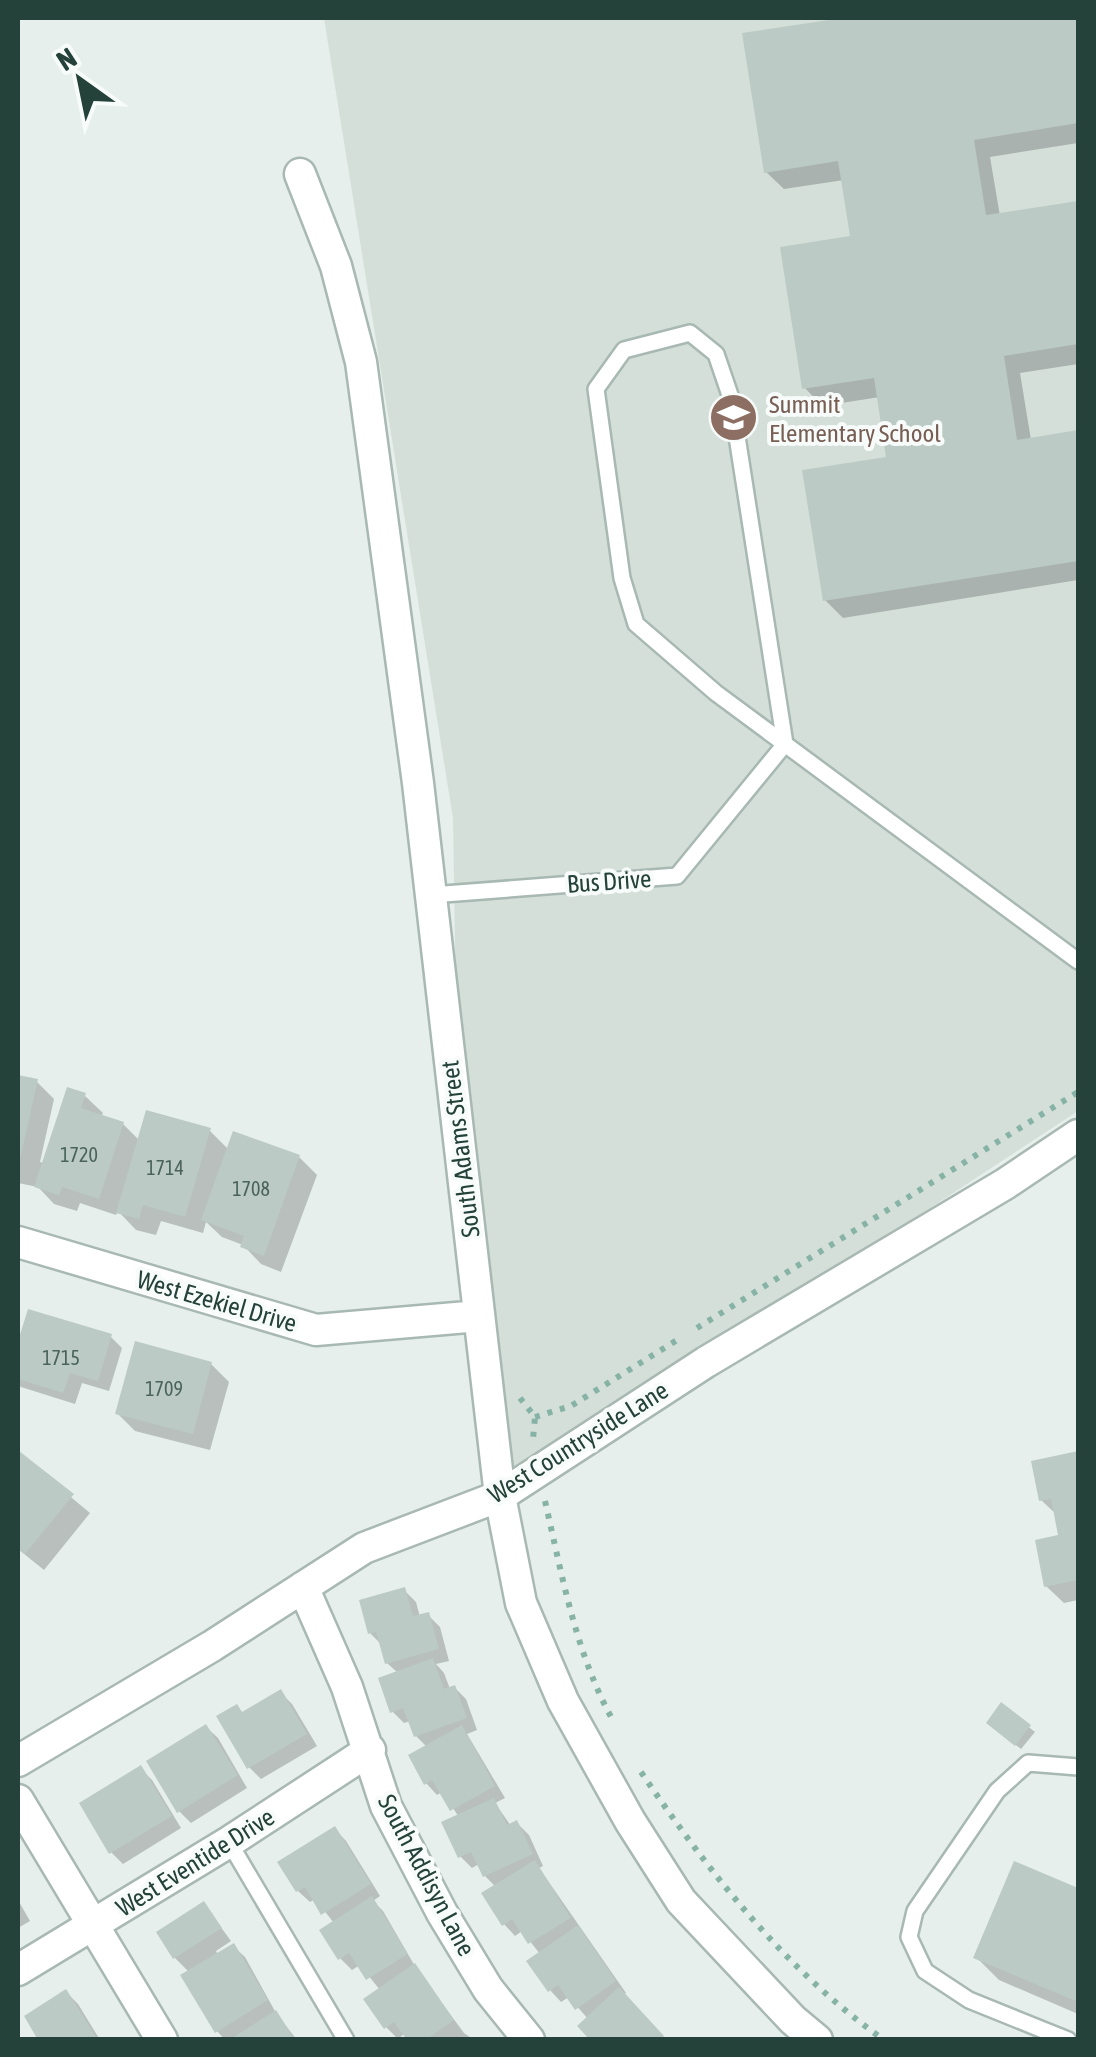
<svg xmlns="http://www.w3.org/2000/svg" width="1096" height="2057" viewBox="0 0 1096 2057" font-family="'Asap Condensed',sans-serif">
<style>
.built{fill:#d4dfda}
.shadow{fill:#0003}
.building{fill:#bbcac4}
.lines{fill:none;stroke-linecap:round;stroke-linejoin:round}
.service-casing{stroke:#a8b8b2;stroke-width:20}
.minor-casing{stroke:#a8b8b2;stroke-width:35}
.path{stroke:#86b3a5;stroke-width:6;stroke-dasharray:5 8;stroke-linecap:butt}
.service{stroke:#fff;stroke-width:15}
.minor{stroke:#fff;stroke-width:30}
.labels{text-anchor:middle;dominant-baseline:central;stroke-width:8;stroke-linejoin:round;paint-order:stroke}
.number-label{font-size:20px;fill:#4a645c}
.education-label{font-size:25px;fill:#785e54;stroke:#f7fbf9;text-anchor:start}
.street-label{font-size:25px;fill:#24423a;stroke:#f7fbf9}
</style>
<rect width="100%" height="100%" fill="#e6efeb"/>
<path class="built" d="M324,18h754v1093l-588,386 -32,-365 -5,-314z"/>
<path class="shadow" d="M858,18h220v125l-88,14 10,59 78,-13v161l-58,9 11,67 47,-8v148l-235,38 -18,-18 64,-141 -9,-62 -58,9 -17,-18 48,-150 -9,-58 -60,9 -18,-17 -21,-136z
M18,1078l19,4 17,17 -14,63 4,1 41,-67 18,17 -2,4 22,7 17,17 70,-10 19,19 70,7 18,18 -36,97 -20,-8 -18,-19 -21,-8 -16,-15 -3,11 -42,-12 -5,14 -20,-5 -18,-19 -2,4 -36,-12 -3,8 -23,-7 -16,-17 -20,-4z
M29,1312l81,24 12,12 -13,43 -27,-8 -7,21 -54,-17 -3,-3v-34z
M211,1364l18,18 -19,68 -75,-19 -18,-18z
M19,1454l71,59 -46,57 -26,-21z
M1078,1454v146l-14,3 -18,-17 15,-49 -4,-22 -16,-15 -7,-37z
M404,1590l12,12 4,15 8,-2 12,12 9,34 -13,3 8,9 6,16 5,-1 11,11 11,31 -10,4 38,64 -10,5 16,23 6,-3 12,12 14,31 -4,2 87,125 -3,2 41,45h-70l-6,-21 -19,-22 -8,5 -11,-12 -10,-36 -18,-23 -7,5 -11,-12 -8,-37 -11,-11 -6,-12 -7,4 -12,-12 -1,-39 -17,-25 -5,3 -11,-12 1,-36 -11,-11 -6,-15 -6,2 -12,-12 6,-38 -11,-10 -5,-18 -12,-12z
M280,1692l12,12 25,42 -56,33 -12,-12 -5,-53z
M1002,1706l33,26 -14,17 -27,-21z
M206,1727l12,11 29,50 -56,35 -12,-12z
M140,1768l12,12 29,48 -58,36 -12,-12z
M335,1829l11,12 34,55 -7,5 10,10 33,57 48,65 10,7h-64l-5,-7 -7,6 -12,-12 -6,-37 -20,-25 -8,5 -12,-12 -6,-35 -19,-24 -5,3 -12,-11z
M1016,1865l62,26v123l-79,-34 -23,-23z
M18,1900l12,21 -12,7z
M204,1904l27,37 -15,10 2,4 15,-9 12,11 31,56 21,27h-72l-8,-9 -28,-59 -14,-14 -16,-25z
M66,1992l12,12 22,36h-59z"/>
<path class="building" d="M842,18h234l2,105 -104,17 12,75 92,-14v143l-74,12 13,84 61,-10v131l-255,40 -21,-131 84,-13 -12,-79 -72,11 -22,-142 70,-11 -12,-75 -74,12 -22,-140z
M18,1075l20,4 -19,85h-1z
M67,1087l19,6 -5,15 43,14 -25,77 -37,-12 -3,8 -25,-8z
M146,1110l65,18 -26,89 -42,-12 -4,14 -23,-6z
M233,1131l67,24 -36,101 -24,-9 4,-11 -43,-16z
M28,1309l84,25 -14,47 -28,-8 -7,20 -45,-14v-38z
M135,1341l77,21 -19,72 -78,-20z
M19,1451l55,43 -49,60 -7,-6z
M1078,1451v129l-34,7 -9,-47 23,-5 -7,-36 -12,2 -8,-40z
M405,1587l8,29 16,-4 10,37 -54,15 -9,-32 -8,2 -9,-34z
M433,1658l11,31 11,-4 12,33 -53,19 -11,-29 -13,5 -12,-35z
M281,1689l26,45 -60,35 -31,-53 21,-12 5,8z
M1001,1702l30,23 -16,21 -29,-23z
M206,1724l32,51 -61,38 -31,-52z
M462,1725l33,61 -45,25 -18,-31 -8,5 -16,-30z
M141,1765l31,51 -63,38 -30,-51z
M494,1798l13,27 10,-5 16,34 -50,23 -12,-25 -13,6 -17,-36z
M335,1826l36,58 -50,31 -16,-28 -9,5 -19,-30z
M535,1860l36,58 -43,26 -16,-25 -10,7 -21,-33z
M1014,1861l64,27v114l-105,-44z
M372,1896l36,58 -42,26 -17,-27 -11,7 -19,-30z
M204,1901l18,27 -49,31 -17,-27z
M578,1925l38,56 -41,29 -17,-25 -10,7 -22,-31z
M234,1943l34,57 -53,33 -35,-58z
M415,1963l39,57 -28,20h-19l-13,-18 -10,7 -21,-30z
M619,1987l45,49 -4,4h-70l-13,-14z
M66,1989l32,51h-60l-14,-24z
M276,2010l19,30h-66z"/>
<g class="lines">
<defs>
<path id="service" d="M785,744l-54,-346 -15,-44 -26,-21 -66,17 -28,39 26,189 14,46 80,69 362,268
M431,895l246,-19 108,-132
M229,1842l117,198
M1068,2040l-99,-40 -44,-29 -16,-34 6,-26 82,-120 31,-28 50,4"/>
<path id="minor" d="M300,174l36,92 25,96 57,421 82,713 21,107 42,98 67,120 51,80 112,119 24,20
M18,1242l298,88 163,-14
M303,1587l44,100 39,119 56,107 46,76 41,51
M18,1761l194,-115 152,-98 136,-52 206,-134 299,-178 73,-49
M18,1800l144,240
M18,1970l211,-128 141,-92"/>
</defs>
<use href="#service" class="service-casing"/>
<use href="#minor" class="minor-casing"/>
<path class="path" d="M697,1328l381,-236
M520,1398l15,19 -2,22
M535,1417l36,-11 111,-69
M545,1501c17,74 30,149 66,216
M641,1772c68,100 143,197 243,268"/>
<use href="#service" class="service"/>
<use href="#minor" class="minor"/>
</g>
<defs>
<symbol id="school-disc" viewBox="-11 -11 22 22"><circle r="9.5" fill="#8d6e63" stroke="#f7fbf9"/><path d="M0-5L7-2L0 1L-7-2ZM-4 1L0 2.5L4 1V4Q0 6-4 4Z" fill="#fff"/></symbol>
</defs>
<g fill-rule="evenodd">
<use href="#school-disc" x="706" y="390" width="55" height="55"/>
</g>
<g class="labels">
<g class="number-label">
<text x="79" y="1154">1720</text>
<text x="165" y="1167">1714</text>
<text x="251" y="1188">1708</text>
<text x="61" y="1357">1715</text>
<text x="164" y="1388">1709</text>
</g>
<g class="education-label">
<text x="769" y="404">Summit<tspan x="769" dy="29">Elementary School</tspan></text>
</g>
<g class="street-label">
<text transform="translate(609 881) rotate(-4)">Bus Drive</text>
<text transform="translate(460 1149) rotate(-97)">South Adams Street</text>
<text transform="translate(217 1301) rotate(16)">West Ezekiel Drive</text>
<text transform="translate(578 1442) rotate(-32)">West Countryside Lane</text>
<text transform="translate(195 1862) rotate(-32)">West Eventide Drive</text>
<text transform="translate(427 1875) rotate(62)">South Addisyn Lane</text>
</g>
</g>
<rect width="1096" height="2057" fill="none" stroke="#24423a" stroke-width="40"/>
<g transform="translate(80 80) rotate(327)" stroke="#f7fbf9" stroke-width="8" paint-order="stroke">
<path d="M0-8L18 38L0 25L-18 38Z" fill="#24423a"/>
<text y="-15" font-size="28" font-weight="bold" text-anchor="middle" fill="#24423a">N</text>
</g>
</svg>
